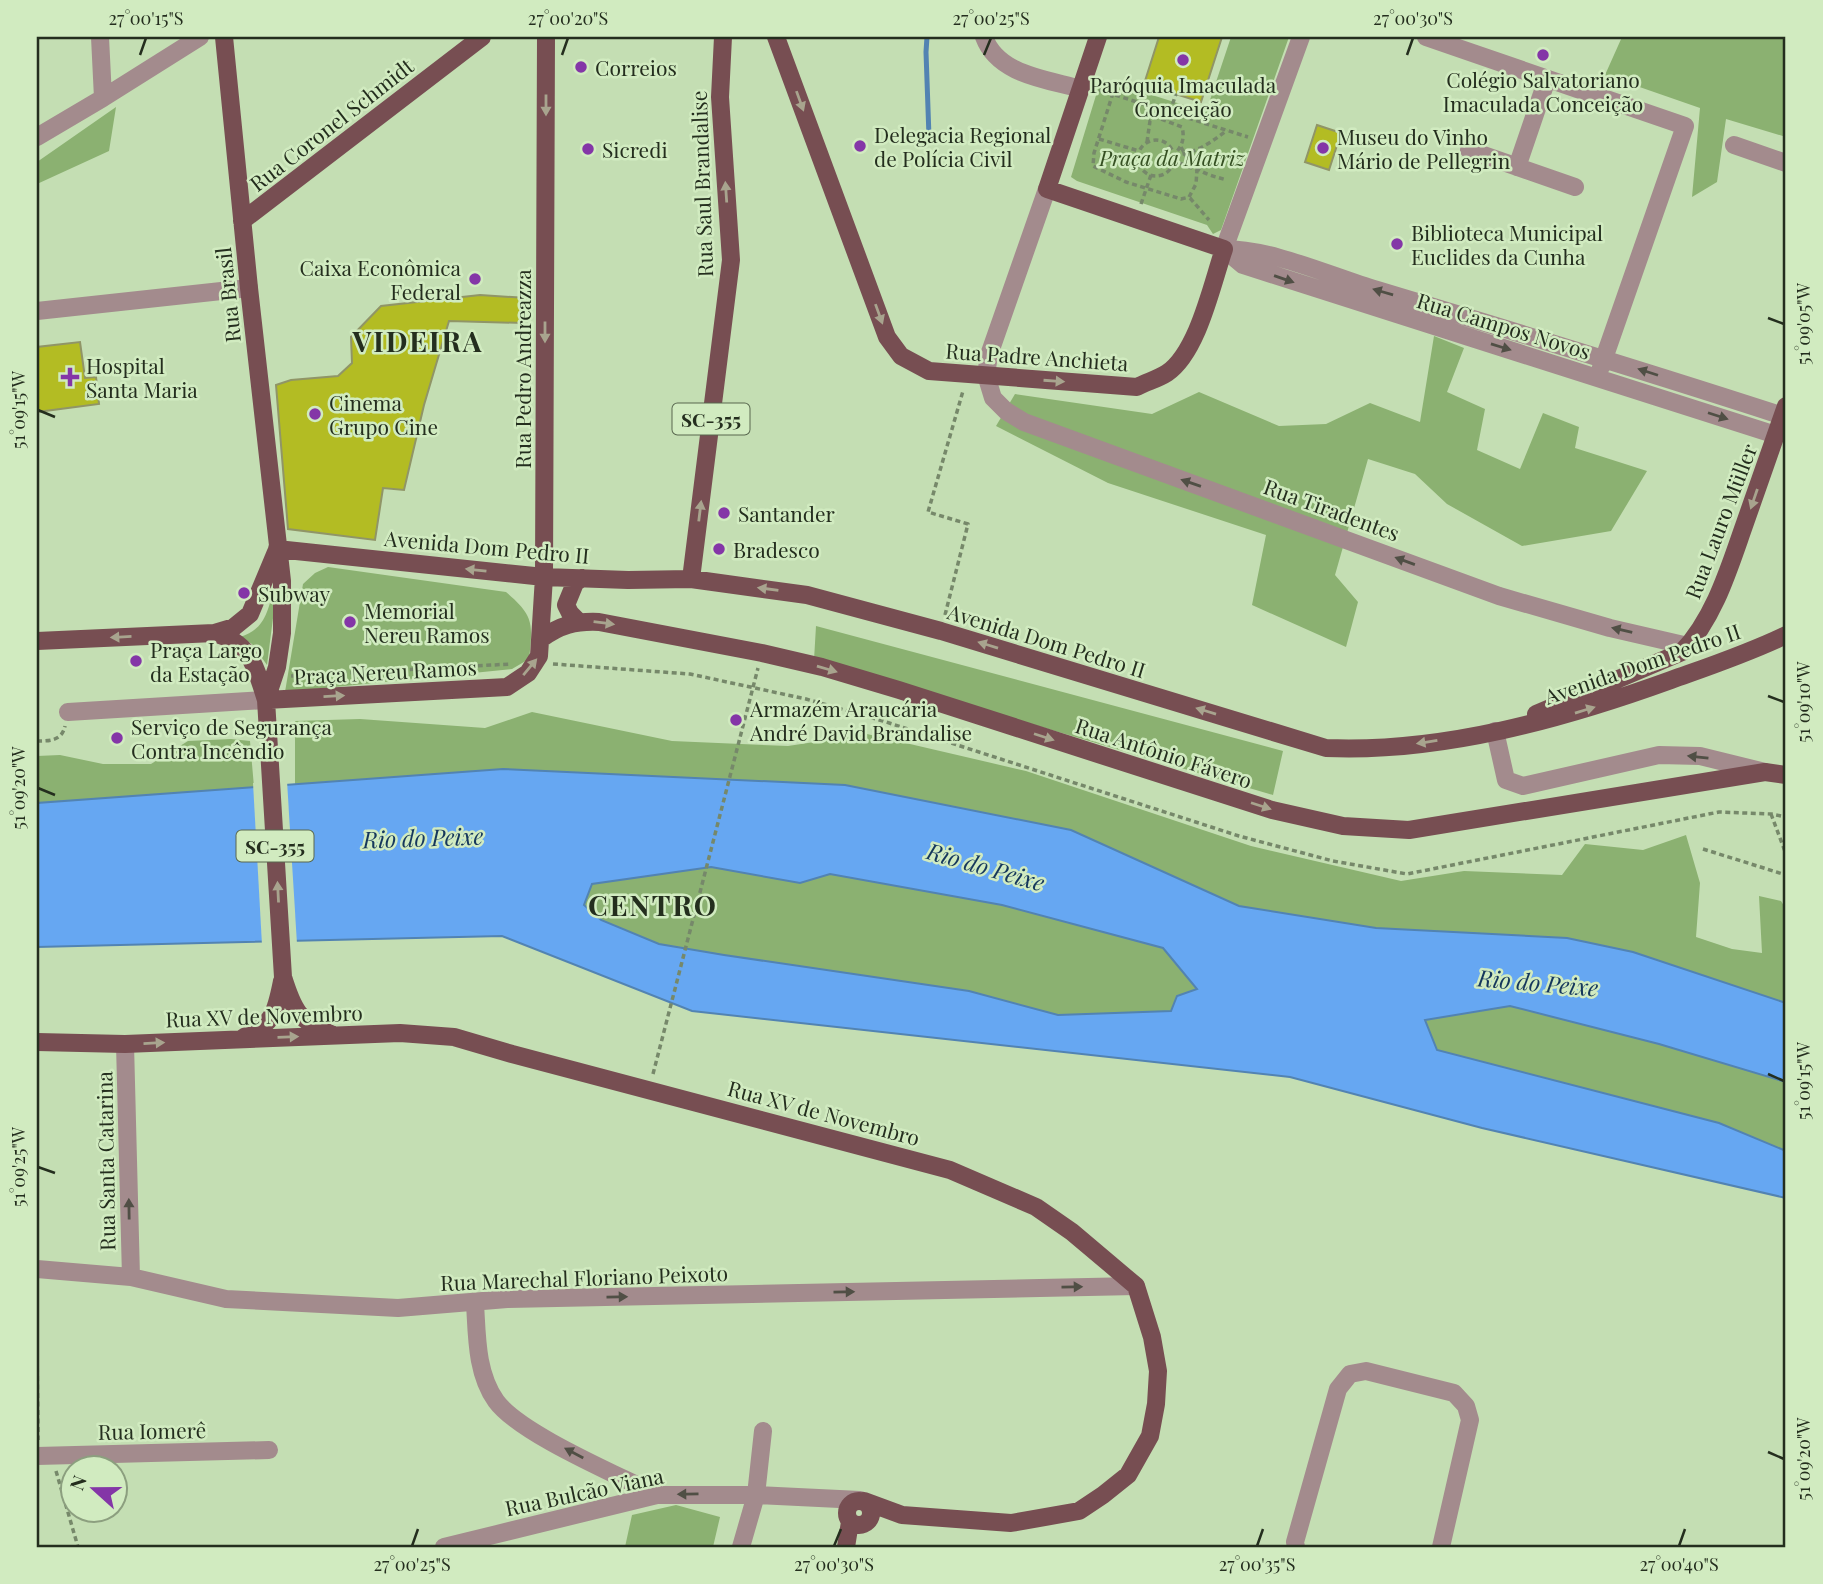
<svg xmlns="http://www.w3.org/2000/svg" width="1823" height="1584" viewBox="0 0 1823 1584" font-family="'Playfair Display',serif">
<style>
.green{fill:#8bb171}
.water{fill:#66a7f2;stroke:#5283b2;stroke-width:2;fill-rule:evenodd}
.pier{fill:#c4deb3}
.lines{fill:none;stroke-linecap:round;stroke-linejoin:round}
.stream{stroke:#5283b2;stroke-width:5}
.building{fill:#b3bc23;stroke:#909567;stroke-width:2}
.path{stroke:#76886a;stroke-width:3.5;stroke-dasharray:5 3.5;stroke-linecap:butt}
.minor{stroke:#a38b8d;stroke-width:18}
.major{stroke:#774e52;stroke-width:18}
.oneway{fill:#a8a48e}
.oneway2{fill:#504f45}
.ticks{fill:none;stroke:#242e1e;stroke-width:2.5}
.poi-dot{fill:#8436a7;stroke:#d1ebc0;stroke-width:2.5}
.labels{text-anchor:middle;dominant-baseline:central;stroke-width:5;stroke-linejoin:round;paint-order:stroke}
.shield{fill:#d1ebc0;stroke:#58674f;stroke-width:2}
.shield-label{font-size:19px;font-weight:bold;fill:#242e1e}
.poi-label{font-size:21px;fill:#242e1e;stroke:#d1ebc0;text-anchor:start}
.street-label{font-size:21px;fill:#242e1e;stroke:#d1ebc0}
.park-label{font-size:21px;font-style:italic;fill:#354f22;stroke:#d1ebc0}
.water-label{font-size:23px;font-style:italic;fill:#15375c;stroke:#d1ebc0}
.district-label{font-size:28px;font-weight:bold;letter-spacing:2px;fill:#242e1e;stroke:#d1ebc0}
.neatline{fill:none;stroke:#242e1e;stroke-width:2.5}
.ticks-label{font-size:18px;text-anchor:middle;fill:#242e1e}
</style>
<rect width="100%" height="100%" fill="#c4deb3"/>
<path class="green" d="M1231,37h58l-68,193 -8,4 -6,-9 -130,-44 -6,-4 30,-98 105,33z
M1622,37h164v100l-60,-18 -9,63 -25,15 8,-89 -95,-33z
M116,107l-7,44 -72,33v-22z
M1434,336l30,12 -17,44 38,17 -8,41 43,19 23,-56 36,14 -4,21 72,23 -36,60 -89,15 -75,-42 -32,-30 -47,-15 -33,116 23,27 -12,45 -94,-42 14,-70 -158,-52 -112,-57 19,-32 137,20 47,-22 80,34 47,-2 44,-21 50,19z
M328,567l178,25c28,24 27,31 23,67l-17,10 -227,23 18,-108 12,-11z
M275,587h2l-10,78 -15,-21 -12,-7c26,-8 27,-26 35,-50z
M816,626l467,125 -10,44 -459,-135z
M532,712l140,29 116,5 79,-12 159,37 225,75 150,35 63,-10 98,4 23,-31 58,6 43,-15 14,48 -4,54 36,12 30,4 -3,-57 22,5 5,8v94l-153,-51 -257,-24 -137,-22 -168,-76 -226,-45 -342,-16 -208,15v-63l65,-2 125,9z
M231,739l19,2 4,46 -217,16v-47l23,-1 43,9h48l37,-23z
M711,867l88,16 31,-9 172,31 161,43 34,41 -26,22 -113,4 -89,-24 -245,-36 -65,-11 -58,-24 -18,-15 8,-21z
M1510,1006l149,38 127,38v69l-67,-28 -282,-73 -12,-30z
M676,1505l44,12 -7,30h-88l7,-32z"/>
<path class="water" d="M503,769l342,16 226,45 168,76 137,22 191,10 66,14 153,51v79l-127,-38 -149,-38 -85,14 12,30 282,73 67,28v47l-304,-70 -192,-51 -598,-66 -190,-75 -465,11v-144zM711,867l89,16 30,-9 172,31 161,43 34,41 -20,7 -6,15 -113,4 -89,-24 -245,-36 -65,-11 -58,-24 -17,-15 8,-21z"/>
<path class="pier" d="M287,781l10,163 -35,1 -9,-162z"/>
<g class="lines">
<path class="stream" d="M927,37l-1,15 3,85"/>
</g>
<path class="building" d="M1159,37h63l-21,65 -57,-18z
M1317,125l24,8 -12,37 -24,-8z
M480,295l47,3 -4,25 -74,-2 -25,84 -20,85 -21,-2 -8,52 -87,-11 -12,-144 15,-5 47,-4 14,-13 -1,-26 30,-31z
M80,342l5,36 11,-1 3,27 -62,8v-65z"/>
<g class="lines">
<path class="path" d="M1099,90l149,47
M1113,93l-19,60 -1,13 33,16 55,17 8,-2 7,-13 1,-14 -23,-9
M1167,120l9,-26
M1099,139l40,12
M1138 158a18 18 0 1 1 36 0a18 18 0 1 1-36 0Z
M1147,142l3,-21 6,-4 26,10c3,12 0,19 -8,28
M1181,147c13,24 20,26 46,33
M1174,155c20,-1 37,-12 53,-25
M1190,198l19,22
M1141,204l10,-29
M945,615l23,-91 -40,-12 35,-121
M553,664l137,10 116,25 77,22 356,115 94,25 74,13 312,-62 52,2 15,3
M291,676l220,-12
M37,741c12,0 25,0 28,-15
M1771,814l15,40
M1703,849l83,26
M653,1074l105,-406
M37,1342l1,98
M56,1471l22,76"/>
<path class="minor" d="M100,37l3,61
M984,37c14,38 62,42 97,52
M1426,37l259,89 -84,241
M37,137l66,-39 97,-61
M1734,145l52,18
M1469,150l106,37
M1517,167l30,-88
M1047,189l-58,166 -3,20 7,23 13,13 18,11 475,174 111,32 78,18
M1224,249l19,16 533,170
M1224,249c48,0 106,27 153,41 136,41 271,82 406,126
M1224,249l77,-212
M37,311l212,-23
M68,712l198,-12
M1495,731l11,49 17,6 136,-31 41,1 65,16
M125,1044l6,233
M37,1269l94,8 95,22 172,9 109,-9 629,-13
M475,1303c2,32 1,70 21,98 24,33 122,74 161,94
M37,1456l232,-6
M444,1547l213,-52h99l104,5
M741,1547l15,-52 7,-64
M1296,1547l-1,-5 43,-153 12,-15 16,-3 88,22 12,13 4,14 -29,127"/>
<path class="major" d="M224,37l25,251 33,293v52l-5,34 -11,33 17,277c10,32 15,44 48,57
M776,37l111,300 14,19 28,15 208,16c9,-5 21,-8 30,-14 31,-21 45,-89 57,-124l-177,-60 51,-152
M242,221l240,-184
M277,549l267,28 84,3 63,-1 116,16 134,36 385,117c116,5 237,-29 345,-68 39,-14 78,-27 115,-45
M691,579l40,-319 -11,-163 3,-60
M578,621l-8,-8 -4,-8 9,-22 7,-5
M214,633c37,10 41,33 52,67
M541,639c19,-14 34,-18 58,-17l163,31 60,14 77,23 373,120 71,16 66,4 356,-58 21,3
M37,641l177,-8 20,-6 16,-13 26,-62
M266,700l241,-13 21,-14 11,-17 5,-79 2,-540
M1536,714l146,-62c33,-35 47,-84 63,-129 14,-39 27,-78 41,-117
M244,1037c30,-13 32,-26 38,-56
M37,1042l88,2 275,-11 54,4 58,17 438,116 86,37 36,25 64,54 16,51 6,34 -2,33 -6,32 -22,39 -25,20 -24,16 -68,12 -109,-8 -38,-14
M847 1513a12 12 0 1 1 24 0a12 12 0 1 1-24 0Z
M846,1547l4,-25"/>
</g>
<defs><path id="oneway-solid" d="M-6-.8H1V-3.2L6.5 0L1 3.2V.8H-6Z" transform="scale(1.75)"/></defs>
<g class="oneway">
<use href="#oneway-solid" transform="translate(800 101) rotate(70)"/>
<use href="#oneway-solid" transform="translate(546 105) rotate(90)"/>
<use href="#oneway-solid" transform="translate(726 192) rotate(-94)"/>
<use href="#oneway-solid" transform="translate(879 314) rotate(70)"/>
<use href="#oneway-solid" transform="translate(545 332) rotate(90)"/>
<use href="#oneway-solid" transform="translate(1054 381) rotate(4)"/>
<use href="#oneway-solid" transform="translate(1754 499) rotate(109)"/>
<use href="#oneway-solid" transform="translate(700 511) rotate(-83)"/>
<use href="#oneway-solid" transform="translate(476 570) rotate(-174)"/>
<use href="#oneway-solid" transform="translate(768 589) rotate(-172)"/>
<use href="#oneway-solid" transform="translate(604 623) rotate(7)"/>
<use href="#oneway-solid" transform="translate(121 637) rotate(177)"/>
<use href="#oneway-solid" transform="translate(988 645) rotate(-163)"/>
<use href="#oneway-solid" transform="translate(530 667) rotate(-50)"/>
<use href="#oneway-solid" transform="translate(827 669) rotate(16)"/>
<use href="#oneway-solid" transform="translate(334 696) rotate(-3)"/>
<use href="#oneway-solid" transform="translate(1585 710) rotate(-17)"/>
<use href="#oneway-solid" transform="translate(1206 711) rotate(-163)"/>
<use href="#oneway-solid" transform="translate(1044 737) rotate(18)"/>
<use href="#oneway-solid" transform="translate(1427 742) rotate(171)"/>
<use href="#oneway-solid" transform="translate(1261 806) rotate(18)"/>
<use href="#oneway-solid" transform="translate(278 892) rotate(-93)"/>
<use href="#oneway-solid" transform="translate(288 1037) rotate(-2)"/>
<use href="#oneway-solid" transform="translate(154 1043) rotate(-3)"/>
</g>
<g class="oneway2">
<use href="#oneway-solid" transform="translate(1284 279) rotate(19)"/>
<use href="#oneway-solid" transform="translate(1383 292) rotate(-164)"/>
<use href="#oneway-solid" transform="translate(1501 347) rotate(17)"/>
<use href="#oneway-solid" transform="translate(1648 372) rotate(-162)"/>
<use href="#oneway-solid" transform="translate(1718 416) rotate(18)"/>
<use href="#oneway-solid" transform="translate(1191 483) rotate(-161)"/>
<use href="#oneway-solid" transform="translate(1405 561) rotate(-160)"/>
<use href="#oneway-solid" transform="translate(1622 630) rotate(-167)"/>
<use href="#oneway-solid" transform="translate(1698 757) rotate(-174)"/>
<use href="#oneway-solid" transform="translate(129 1209) rotate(-91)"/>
<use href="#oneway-solid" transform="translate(1072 1287) rotate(-1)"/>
<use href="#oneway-solid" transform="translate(844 1292) rotate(-1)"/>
<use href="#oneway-solid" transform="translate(617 1297) rotate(-1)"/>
<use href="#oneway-solid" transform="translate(574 1453) rotate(-152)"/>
<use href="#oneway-solid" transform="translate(688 1494) rotate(179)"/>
</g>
<path class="ticks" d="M140,55l6,-17M562,55l6,-17M984,55l7,-17M1407,55l6,-17M1768,318l16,6M38,410l17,7M1768,696l16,6M38,788l17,7M1768,1074l16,7M38,1167l17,6M1768,1452l16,7M412,1546l6,-17M834,1546l7,-17M1257,1546l6,-17M1679,1546l6,-17"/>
<g class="poi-dot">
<circle cx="1543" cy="55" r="7"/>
<circle cx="1183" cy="60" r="7"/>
<circle cx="581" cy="67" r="7"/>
<circle cx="860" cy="146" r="7"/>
<circle cx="1323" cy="148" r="7"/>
<circle cx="588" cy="149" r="7"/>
<circle cx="1397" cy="244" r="7"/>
<circle cx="475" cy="279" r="7"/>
<path d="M66.5 366.5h7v7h7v7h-7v7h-7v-7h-7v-7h7z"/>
<circle cx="315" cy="414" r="7"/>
<circle cx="724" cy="513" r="7"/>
<circle cx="719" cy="549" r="7"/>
<circle cx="244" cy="593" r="7"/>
<circle cx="350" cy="622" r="7"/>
<circle cx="136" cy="661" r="7"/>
<circle cx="736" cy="720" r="7"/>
<circle cx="117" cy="738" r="7"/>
</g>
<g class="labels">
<g class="shield">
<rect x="672.5" y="403.5" width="77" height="31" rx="5"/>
<rect x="236.5" y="830.5" width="77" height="31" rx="5"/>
</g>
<g class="shield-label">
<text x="711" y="419">SC-355</text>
<text x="275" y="846">SC-355</text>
</g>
<g class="poi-label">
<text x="595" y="67">Correios</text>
<text x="1543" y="79" text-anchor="middle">Colégio Salvatoriano<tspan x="1543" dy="24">Imaculada Conceição</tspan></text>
<text x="1183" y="84" text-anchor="middle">Paróquia Imaculada<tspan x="1183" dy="24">Conceição</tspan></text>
<text x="874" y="134">Delegacia Regional<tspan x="874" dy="24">de Polícia Civil</tspan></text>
<text x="1337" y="136">Museu do Vinho<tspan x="1337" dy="24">Mário de Pellegrin</tspan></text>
<text x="602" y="149">Sicredi</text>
<text x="1411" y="232">Biblioteca Municipal<tspan x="1411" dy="24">Euclides da Cunha</tspan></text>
<text x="461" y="267" text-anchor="end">Caixa Econômica<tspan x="461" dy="24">Federal</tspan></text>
<text x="86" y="365">Hospital<tspan x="86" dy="24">Santa Maria</tspan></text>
<text x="329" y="402">Cinema<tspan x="329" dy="24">Grupo Cine</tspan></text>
<text x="738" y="513">Santander</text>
<text x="733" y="549">Bradesco</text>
<text x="258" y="593">Subway</text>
<text x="364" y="610">Memorial<tspan x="364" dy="24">Nereu Ramos</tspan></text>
<text x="150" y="649">Praça Largo<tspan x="150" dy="24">da Estação</tspan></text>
<text x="750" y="708">Armazém Araucária<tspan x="750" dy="24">André David Brandalise</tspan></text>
<text x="131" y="726">Serviço de Segurança<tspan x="131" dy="24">Contra Incêndio</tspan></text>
</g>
<g class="street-label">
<text transform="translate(331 124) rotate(-38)">Rua Coronel Schmidt</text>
<text transform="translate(701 184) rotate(-92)">Rua Saul Brandalise</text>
<text transform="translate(227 295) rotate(-96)">Rua Brasil</text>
<text transform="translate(1504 325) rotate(17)">Rua Campos Novos</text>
<text transform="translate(1037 356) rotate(4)">Rua Padre Anchieta</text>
<text transform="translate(522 369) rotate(-90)">Rua Pedro Andreazza</text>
<text transform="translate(1332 509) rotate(20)">Rua Tiradentes</text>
<text transform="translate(1720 521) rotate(-69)">Rua Lauro Müller</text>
<text transform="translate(487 546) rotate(5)">Avenida Dom Pedro II</text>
<text transform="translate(1047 640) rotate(17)">Avenida Dom Pedro II</text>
<text transform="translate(1642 663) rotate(-19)">Avenida Dom Pedro II</text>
<text transform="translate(385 671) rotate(-3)">Praça Nereu Ramos</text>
<text transform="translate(1164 752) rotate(18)">Rua Antônio Fávero</text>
<text transform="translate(264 1015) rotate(-2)">Rua XV de Novembro</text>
<text transform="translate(824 1112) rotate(15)">Rua XV de Novembro</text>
<text transform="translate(105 1161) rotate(-91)">Rua Santa Catarina</text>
<text transform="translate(584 1277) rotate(-2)">Rua Marechal Floriano Peixoto</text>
<text transform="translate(152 1430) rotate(-1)">Rua Iomerê</text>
<text transform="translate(584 1491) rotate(-12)">Rua Bulcão Viana</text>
</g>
<g class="park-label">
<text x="1172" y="157">Praça da Matriz</text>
</g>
<g class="water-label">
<text transform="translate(423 837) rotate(-2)">Rio do Peixe</text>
<text transform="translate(986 866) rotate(16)">Rio do Peixe</text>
<text transform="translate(1538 982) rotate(5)">Rio do Peixe</text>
</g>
<g class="district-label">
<text x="418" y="340">VIDEIRA</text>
<text x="653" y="904">CENTRO</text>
</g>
</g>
<rect width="1823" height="1584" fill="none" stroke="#d1ebc0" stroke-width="77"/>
<g transform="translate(94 1489) rotate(291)"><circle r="33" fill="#d1ebc0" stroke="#8c9f7f" stroke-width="2"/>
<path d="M0-5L12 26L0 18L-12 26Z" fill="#8436a7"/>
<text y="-10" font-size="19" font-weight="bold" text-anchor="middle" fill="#242e1e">N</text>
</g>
<rect x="38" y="38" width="1746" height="1508" class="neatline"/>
<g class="ticks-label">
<text x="146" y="25">27°00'15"S</text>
<text x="568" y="25">27°00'20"S</text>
<text x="991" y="25">27°00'25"S</text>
<text x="1413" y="25">27°00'30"S</text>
<text transform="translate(1804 324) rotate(-90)" y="6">51°09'05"W</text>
<text transform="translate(19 410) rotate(-90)" y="6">51°09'15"W</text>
<text transform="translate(1804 702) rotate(-90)" y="6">51°09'10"W</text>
<text transform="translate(19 788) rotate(-90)" y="6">51°09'20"W</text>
<text transform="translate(1804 1081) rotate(-90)" y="6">51°09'15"W</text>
<text transform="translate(19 1167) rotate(-90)" y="6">51°09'25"W</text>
<text transform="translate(1804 1459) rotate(-90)" y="6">51°09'20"W</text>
<text x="412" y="1571">27°00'25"S</text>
<text x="834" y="1571">27°00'30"S</text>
<text x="1257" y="1571">27°00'35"S</text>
<text x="1679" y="1571">27°00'40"S</text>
</g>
</svg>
